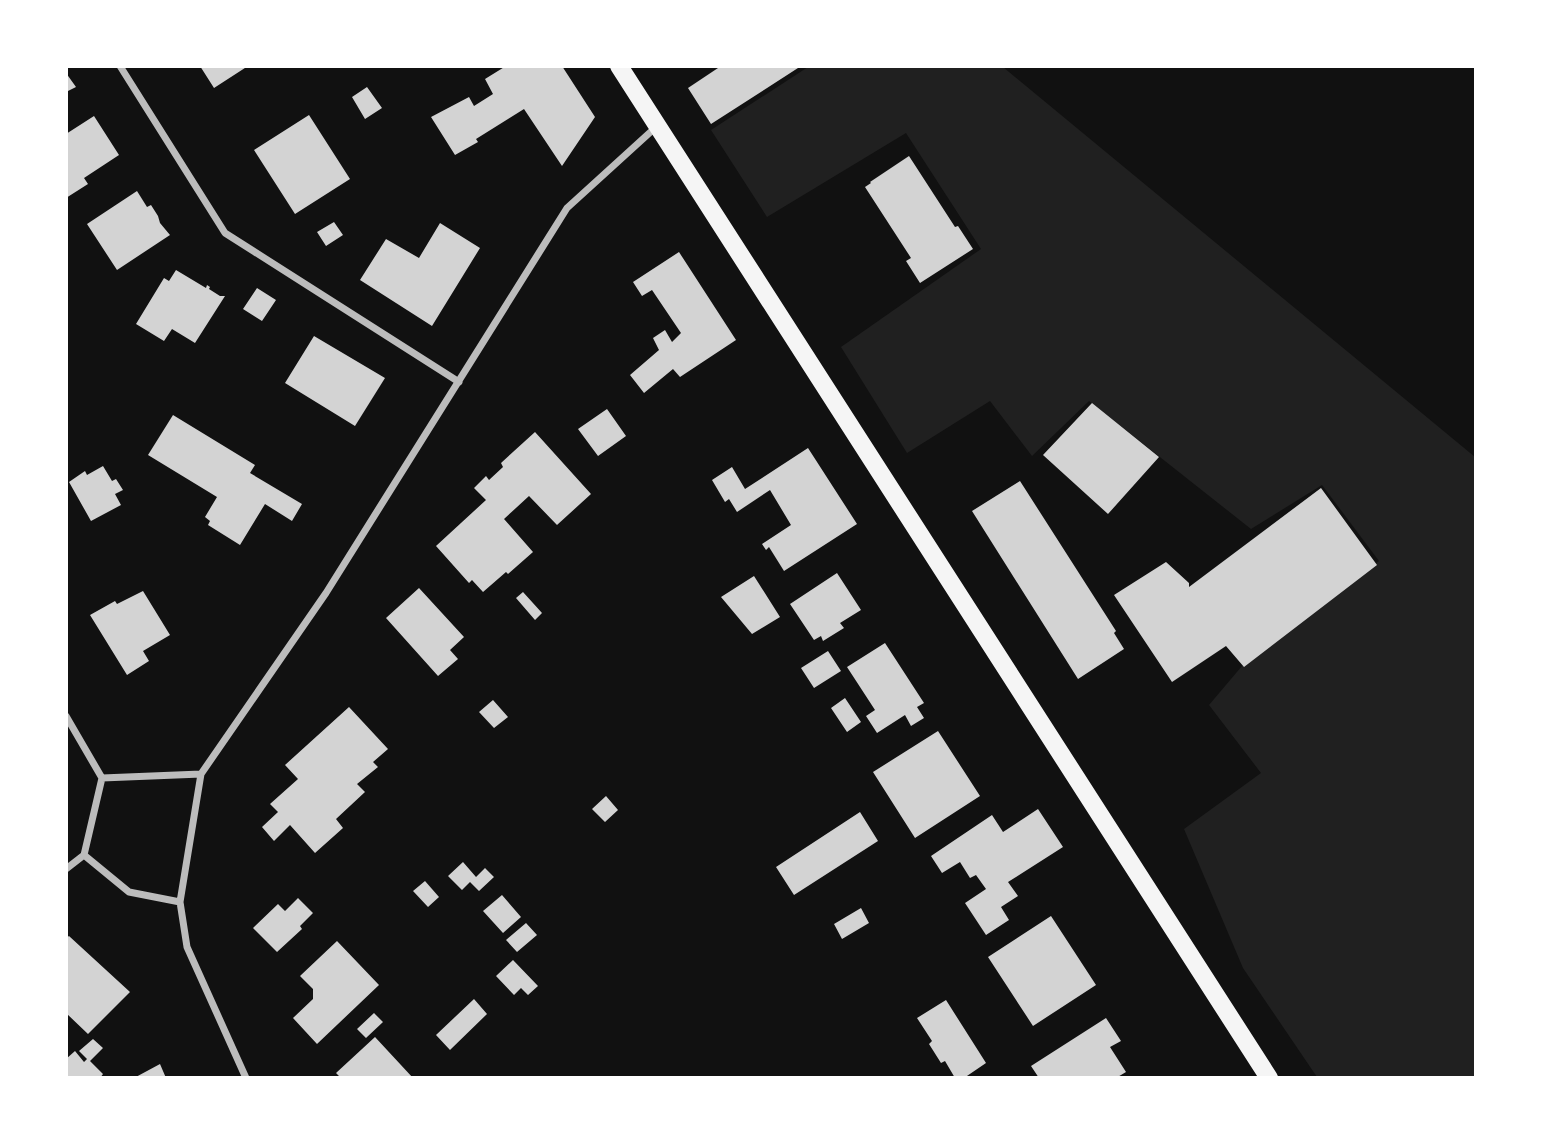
<svg xmlns="http://www.w3.org/2000/svg" width="1542" height="1144" viewBox="0 0 1542 1144" font-family="Poppins,sans-serif">
<style>
.green{fill:#202020}
.building{fill:#d3d3d3}
.lines{fill:none;stroke-linecap:round;stroke-linejoin:round}
.minor{stroke:#bcbcbc;stroke-width:7}
.primary{stroke:#f5f5f5;stroke-width:18}
</style>
<rect width="100%" height="100%" fill="#111"/>
<path class="green" d="M808,67h195l472,390v620h-158l-74,-109 -59,-139 77,-56 -52,-68 33,-39 137,-105 -57,-76 -71,44 -162,-128 -57,55 -42,-55 -83,52 -66,-106 140,-98 -75,-116 -139,84 -56,-87z"/>
<path class="building" d="M200,66h48l-34,22z
M506,66h56l33,51 -33,49 -38,-57 -48,30 2,3 -23,13 -24,-38 38,-20 5,9 19,-12 -8,-15z
M721,66h76l1,2 -87,56 -23,-36z
M66,73l10,14 -10,5z
M367,87l15,21 -17,11 -13,-22z
M309,115l41,64 -55,35 -41,-64z
M94,116l25,39 -35,23 4,6 -22,14v-64z
M909,156l46,71 3,-1 15,23 -53,34 -14,-22 5,-3 -46,-71 6,-4 -1,-1z
M137,191l10,16 4,-2 7,11 2,7 10,12 -53,35 -30,-46z
M334,222l9,13 -17,11 -9,-14z
M440,223l40,25 -48,78 -72,-46 26,-41 33,19z
M679,252l57,88 -56,37 -7,-8 -29,24 -14,-18 29,-25 -6,-12 12,-8 7,12 9,-9 -29,-43 -10,6 -9,-14z
M176,270l30,18 1,-3 3,2 -1,2 11,7h5l-30,47 -23,-14 -8,12 -28,-17 28,-46 5,3z
M257,288l19,12 -14,21 -19,-12z
M314,336l71,42 -30,48 -70,-43z
M1092,403l67,54 -51,57 -65,-59z
M607,409l19,27 -28,20 -20,-27z
M173,415l82,50 -5,8 52,31 -10,17 -27,-17 -25,41 -32,-20 2,-4 -5,-4 12,-20 -69,-42z
M535,432l56,62 -34,31 -28,-29 -25,23 29,33 -25,22 -2,-2 -23,20 -11,-12 -3,3 -33,-37 50,-46 -12,-12 12,-12 3,4 14,-13 -2,-4z
M808,448l49,76 -73,47 -15,-24 -3,3 -4,-6 29,-19 -21,-35 -33,22 -8,-13 -4,3 -13,-22 20,-13 13,22z
M103,466l9,15 4,-2 7,11 -8,4 6,11 -30,16 -22,-39 16,-11 2,4z
M1020,481l96,150 -2,2 10,16 -46,30 -106,-168z
M1321,488l56,77 -133,102 -18,-21 -54,36 -58,-87 52,-33 23,21v4z
M837,573l24,37 -21,13 4,5 -21,13 -2,-5 -7,4 -24,-36z
M754,576l26,41 -28,17 -31,-37z
M419,588l45,49 -14,13 8,9 -20,17 -52,-58z
M143,591l27,44 -27,16 6,10 -22,14 -37,-60 25,-14 2,3z
M523,592l19,21 -7,7 -19,-22z
M885,643l39,60 -7,4 7,11 -13,8 -6,-11 -28,18 -11,-17 9,-6 -28,-43z
M828,651l13,20 -27,17 -13,-20z
M845,698l16,24 -14,10 -16,-24z
M493,700l15,17 -14,11 -15,-16z
M349,707l39,42 -15,13 5,5 -21,17 8,8 -29,27 7,9 -28,25 -25,-28 -16,16 -12,-14 16,-15 -8,-8 28,-25 -13,-14z
M938,731l42,65 -65,42 -42,-66z
M606,796l12,14 -13,12 -13,-13z
M1038,809l25,38 -55,35 10,14 -17,11 8,13 -23,15 -21,-32 21,-14 -10,-14 -6,3 -10,-16 -18,11 -11,-17 61,-41 11,17z
M860,812l18,29 -84,54 -18,-28z
M463,862l13,15 9,-9 9,9 -15,14 -9,-9 -8,8 -14,-14z
M425,881l14,16 -11,10 -15,-16z
M502,895l19,22 -18,16 -20,-22z
M298,898l15,15 -13,13 2,3 -25,23 -24,-24 25,-24 7,7z
M861,908l8,15 -27,16 -8,-15z
M1051,916l45,69 -63,41 -45,-69z
M526,923l11,12 -20,17 -11,-12z
M69,936l61,56 -42,42 -22,-21v-75z
M337,941l42,44 -62,59 -24,-26 20,-19v-10l-13,-13z
M513,960l25,26 -10,9 -7,-7 -7,7 -18,-19z
M474,999l13,15 -37,36 -14,-15z
M946,1000l40,63 -22,15h-9l-10,-17 -4,2 -12,-19 3,-3 -15,-23z
M374,1013l9,9 -17,16 -9,-9z
M1106,1018l15,23 -11,6 16,25 -10,6h-77l-8,-12z
M375,1037l38,41h-72l-5,-5z
M93,1039l10,9 -13,13 13,13 -3,4h-34v-19l9,-8 9,11 3,-3 -8,-8z
M160,1064l6,14h-32z"/>
<g class="lines">
<path class="minor" d="M120,66l105,167 234,149
M66,716l36,62
M102,778l99,-4
M84,855l45,37 51,10
M84,855l18,-77
M66,869l18,-14
M246,1078l-59,-131 -7,-45 21,-128 125,-181 241,-385 89,-81"/>
<path class="primary" d="M619,66l650,1012"/>
</g>
<rect width="1542" height="1144" fill="none" stroke="#ffffff" stroke-width="136"/>
</svg>
